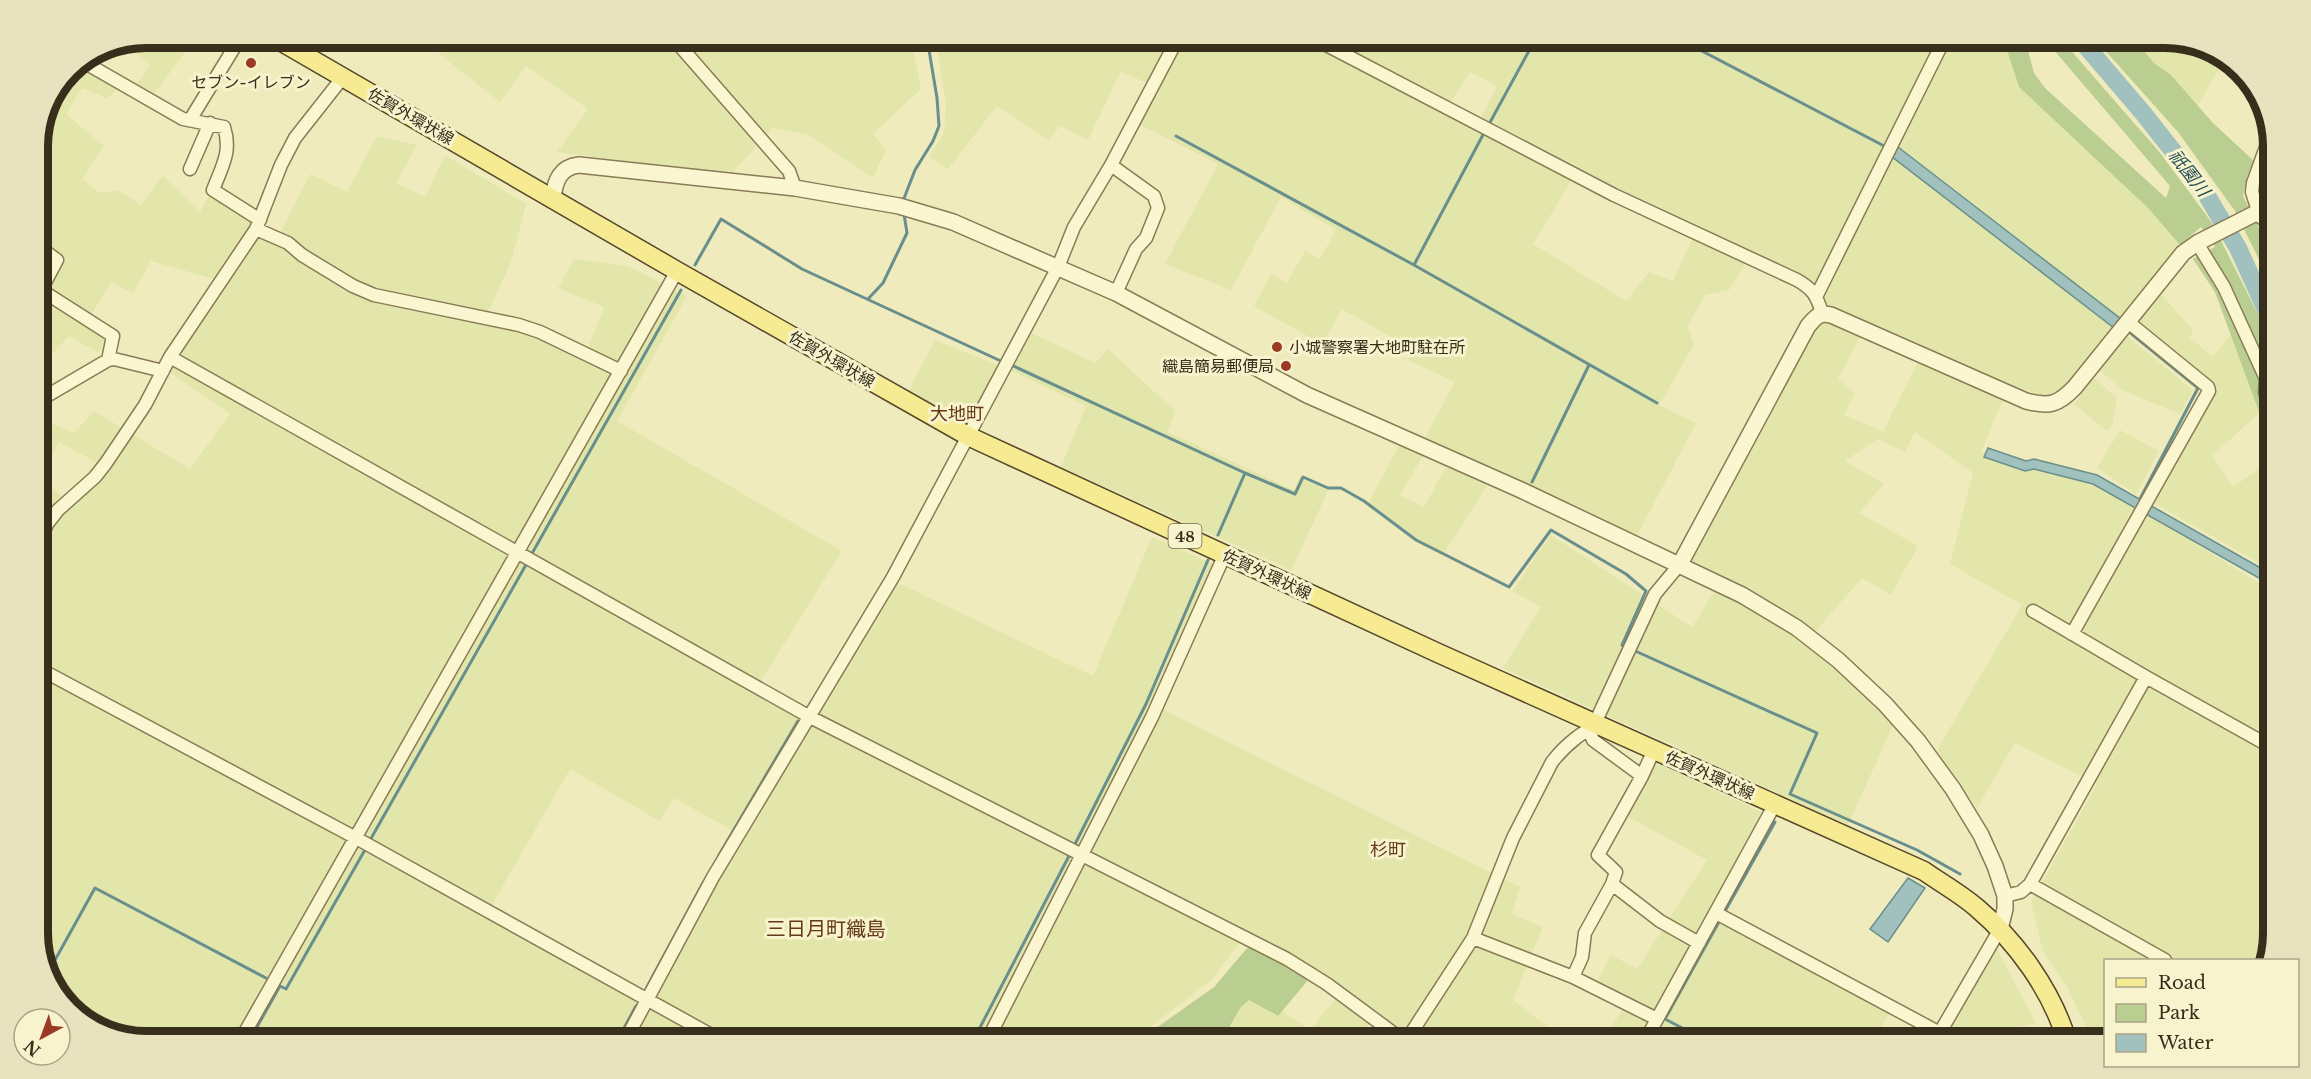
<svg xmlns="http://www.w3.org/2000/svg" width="2311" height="1079" viewBox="0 0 2311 1079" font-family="'Libre Baskerville','Noto Sans JP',serif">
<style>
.farmland{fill:#e3e6aa;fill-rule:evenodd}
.green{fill:#bace91}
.water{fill:#a1c1be;stroke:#688f8d;stroke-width:1.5}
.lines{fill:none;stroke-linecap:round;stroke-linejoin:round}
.stream{stroke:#688f8d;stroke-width:3}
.river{stroke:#a1c1be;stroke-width:18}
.minor-casing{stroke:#887b55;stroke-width:15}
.tertiary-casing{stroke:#887b55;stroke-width:18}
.primary-casing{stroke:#55472a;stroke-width:21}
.minor{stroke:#faf6d0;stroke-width:12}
.tertiary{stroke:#faf6d0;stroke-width:15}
.primary{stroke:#f6eb92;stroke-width:18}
.poi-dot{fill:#9a3a22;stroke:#f7f3cd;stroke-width:2}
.labels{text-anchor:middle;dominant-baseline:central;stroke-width:6;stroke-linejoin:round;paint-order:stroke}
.shield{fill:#f7f3cd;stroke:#716950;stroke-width:1.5}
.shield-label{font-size:15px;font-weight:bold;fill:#372e1b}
.poi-label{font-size:16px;fill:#372e1b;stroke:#f7f3cd}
.street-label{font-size:16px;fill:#372e1b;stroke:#f7f3cd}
.water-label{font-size:18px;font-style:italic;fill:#295157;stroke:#f7f3cd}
.neighbourhood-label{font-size:18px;fill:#653818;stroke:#f7f3cd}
.quarter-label{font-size:20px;fill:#653818;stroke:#f7f3cd}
.rim{fill:none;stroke:#372e1b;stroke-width:8}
</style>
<rect width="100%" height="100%" fill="#f0ebbd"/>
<path class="farmland" d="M146,38h41l6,3 -38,52 -18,-9 13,-19 -26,-22z
M443,38h468l10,51 -48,45 13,16 -13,28 -64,-43 -36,-7 -43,47 -173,-23 31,-43 -62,-43 -26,36 -67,-53z
M935,38h1068l16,49 129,121 32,37 -112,139 -22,13 -37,-12 -28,67 113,27 179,113v341l-5,27h-162l-1,81h-12l-26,-54 -24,-36 -12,-49 66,-118 -82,-41 -38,65 -40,-58 85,-145 -72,-41 23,-91 -58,-41 -10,20 -27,-13 -33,22 39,23 -25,29 59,33 -27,49 -29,-17 -48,55 86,77 -52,115 -345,-157 38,-61 -29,-16 39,-56 141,92 32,-51 -36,-15 140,-256 -12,-22 -65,-28 -22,35 -24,5 -17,30 6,20 -35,60 37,18 -59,113 -214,-95 32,-59 -47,-22 4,-11 -70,-40 -20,35 -68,-38 17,-32 16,9 18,-32 15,8 16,-29 -55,-33 -50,93 -66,-26 53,-100 -79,-40 16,-37 -34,-16 -33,69 -28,-14 -11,14 -52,-34 -49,63 -19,-12 15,-24 2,-30zM1470,72l27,14 -22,43 -31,-17zM1579,168l118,61 -24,52 -24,-9 -23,29 -93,-57zM1868,322l58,24 -43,85 -39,-16 11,-22 -17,-14z
M2133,38h32l15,3 7,5 3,-3 17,3 17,14 -27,47 -26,-32 -17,-12z
M78,64l43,24 -15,10 -24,-10 -16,26 38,32 -22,33 18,14 18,-3 23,15 22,-29 37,36 11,-20 41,32 28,9 30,-59 37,18 30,-56 40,9 -21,38 29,14 20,-42 81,49 -15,58 -27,59 55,15 44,25 21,-54 -46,-19 16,-29 54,7 59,30 -70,125 225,130 -88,141 47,26 87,-140 205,98 59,-139 70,31 -62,140 360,179 -8,27 31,13 -30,73 53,41h-157l-71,-58 -46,-29 -46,-21 -33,46 -81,62h-502l18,-33 -11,-6 -22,39h-469l-42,-8 -44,-34 -22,-59v-163h2l12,-20 -14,-11v-18l8,-19 -8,-41v-130l3,-10 -3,-2v-108l36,15 20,-22 96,58 40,-55 -62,-43 49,-91 -66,-19 -18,32 -22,-11 -24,40 18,17 -6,14 -30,-17 -18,19 -13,-9v-31l15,-21 -15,-4v-39l22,6 -22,-17v-100l32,-71zM59,442l42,23 -37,34 -25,-25zM570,769l90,52 14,-23 58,32 -95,171 -152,-84z
M2160,293l33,37 -3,8 23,19 18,-23 28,79 -47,43 21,31 35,-24 5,13v95l-121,-69 64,-116 -79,-63z
M1021,328l74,35 13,-14 67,62 -7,21 126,58 5,-12 30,11 -38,81 -230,-103 25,-61 -85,-40 -34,58 -59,-32 27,-52 65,26z
M2127,336l66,54 -13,24 -56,-23 -25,-21z
M2094,378l23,20 -5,28 -5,5 -33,-27z
M2120,430l39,21 -23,43 -39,-26z
M1399,445l24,11 -23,39 24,12 22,-40 42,17 -45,71 -25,-12 -51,-37z
M1656,763l116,54 -56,101 175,93 -19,30h-270l23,-35 -32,-16 18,-35 26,14 70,-109 -82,-45z
M1990,936l46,87 -43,10 -1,8h-65z
M1337,997l33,26 -15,18h-6l-12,-8 -7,8h-109l20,-34 8,-7 28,16 5,-5 28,19z"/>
<path class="green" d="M2003,38h27l-4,5 8,30 11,15 121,110 4,-12 -117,-137 -20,-11h27l101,116 51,69 61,121v18l-14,5 14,49v34l-58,-158 -22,-33 22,-12 -14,-20 -21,18 -32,-37 -129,-121z
M2094,38h39l21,25 17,12 42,48 41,38 -7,15 -4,20 30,60v32l-38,-77 -57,-79z
M1248,947l39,18 22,14 -31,37 -29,-16 -8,7 -20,34h-83l76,-54z"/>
<path class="water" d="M1898,147l223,172 -7,9 -223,-172z
M1988,448l38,13 8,-2 63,16 176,100v11l-180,-102 -59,-15 -9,2 -41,-14z
M1908,878l17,10 -37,54 -18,-13z"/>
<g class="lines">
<path class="stream" d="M1677,38l211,110
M1488,126l48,-88
M1176,136l238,129 243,138
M903,201l12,-31 18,-29 6,-15 -2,-28 -10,-60
M695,265l26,-46 81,50 201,93
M1414,265l71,-134
M868,299l15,-16 24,-50 -3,-19
M2128,331l70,57 -58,111
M1009,364l236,109 50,21 8,-17 25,11h13l23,13 52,39 93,47 42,-57 75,44 20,17 -24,54 5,2
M1532,482l57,-117
M1218,535l27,-62
M530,557l151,-267
M1633,650l184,83 -27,61 127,56 43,24
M369,842l158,-279
M1073,848l73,-144 62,-144
M719,855l79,-134
M1724,913l51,-91
M50,969l45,-81 171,90
M647,987l56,-104
M249,1041l31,-55 6,3 80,-141
M617,1041l19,-35
M973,1041l97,-187
M1707,1041l-42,-22 55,-99"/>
<path class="river" d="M2079,38l64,75 60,76 35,59 35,77"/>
<defs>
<path id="minor" d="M673,38l116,133 6,17
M1313,38l301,157 183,85c16,9 20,16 25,33
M82,61l101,58 41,8c8,25 -2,39 -11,63l47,30
M190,120l50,-82
M1111,165l43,31 4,12 -12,30 -10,11 -20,44
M190,169l20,-46
M2259,214l-7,-22 1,-9 18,-50
M256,229l32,14 14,12 51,31 21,9 145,30 21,7 81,39
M2197,243l27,44 42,92 -1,13 8,24
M38,246l19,14 -16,30 72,46 -5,24
M1817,295l128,-257
M170,357l640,360 477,242 40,25 77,57
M38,401l70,-41 6,-1 49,12
M38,547l9,-23 11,-14 37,-33 11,-14 39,-58 25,-48 86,-128 25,-64 14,-27 48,-61
M2033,611l113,66 127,71
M2072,634l137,-243 -1,-4 -81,-66
M38,668l318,170 366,203
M38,672l5,22 -5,27
M1589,730l4,10 49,36
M1612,884l48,37 39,22
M2030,884l135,76
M2005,896l16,-4 9,-8 116,-207
M1716,913l224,120
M1473,938l100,39 84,42
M1573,977l9,-20 3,-24 27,-49 4,-12 -18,-17 44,-79 12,-26
M240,1041l437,-770
M625,1041l88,-164 180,-300 165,-310 16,-40 37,-62 67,-127
M987,1041l165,-324 73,-163
M1406,1041l67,-103 40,-100 39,-76c7,-9 15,-17 24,-24 7,-6 13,-7 19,-15l60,-129 25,-30
M1645,1041l130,-237
M1935,1041l65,-112"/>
<path id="tertiary" d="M553,198c2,-17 7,-31 26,-33l216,23 104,18 54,16 163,71 191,102 214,95 221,105 55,33 41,32 47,44 33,37 35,48 28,46 14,31 10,30v13l-5,20
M1680,564l128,-238c8,-9 11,-14 23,-11l195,86c23,6 32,4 49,-14l108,-134 14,-10 57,-29c12,-1 15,12 19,22"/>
<path id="primary" d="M275,38l402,233 291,165 470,217 486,218c17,12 37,23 53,37 40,34 75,83 90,133"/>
</defs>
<use href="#minor" class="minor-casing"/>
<use href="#tertiary" class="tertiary-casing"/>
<use href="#primary" class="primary-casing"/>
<use href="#minor" class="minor"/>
<use href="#tertiary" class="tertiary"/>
<use href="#primary" class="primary"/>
</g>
<g class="poi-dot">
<circle cx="251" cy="63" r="6"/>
<circle cx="1277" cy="347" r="6"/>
<circle cx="1286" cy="366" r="6"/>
</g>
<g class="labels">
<rect class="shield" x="1168.5" y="524" width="33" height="24" rx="4.5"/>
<g class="shield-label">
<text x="1185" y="536">48</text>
</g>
<g class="poi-label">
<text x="251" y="82">セブン-イレブン</text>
<text x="1289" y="347" text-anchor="start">小城警察署大地町駐在所</text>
<text x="1274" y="366" text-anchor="end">織島簡易郵便局</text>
</g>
<g class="street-label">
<text transform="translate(411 116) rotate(30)">佐賀外環状線</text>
<text transform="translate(832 359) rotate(30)">佐賀外環状線</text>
<text transform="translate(1267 574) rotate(25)">佐賀外環状線</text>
<text transform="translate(1710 775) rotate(24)">佐賀外環状線</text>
</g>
<g class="water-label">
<text transform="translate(2189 173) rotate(52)">祇園川</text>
</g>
<g class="neighbourhood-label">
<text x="957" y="414">大地町</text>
<text x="1388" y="850">杉町</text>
</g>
<g class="quarter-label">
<text x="826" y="929">三日月町織島</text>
</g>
</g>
<path d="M0 0H2311V1079H0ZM146 48H2165A98 98 0 0 1 2263 146V933A98 98 0 0 1 2165 1031H146A98 98 0 0 1 48 933V146A98 98 0 0 1 146 48Z" fill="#e8e3bf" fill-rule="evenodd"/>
<path class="rim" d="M146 48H2165A98 98 0 0 1 2263 146V933A98 98 0 0 1 2165 1031H146A98 98 0 0 1 48 933V146A98 98 0 0 1 146 48Z"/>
<rect x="2104" y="959" width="195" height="108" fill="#f7f3cd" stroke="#aaa486" stroke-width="1.5"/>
<rect x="2116" y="978" width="30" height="9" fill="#f6eb92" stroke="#aaa486" stroke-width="1.5"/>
<text x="2158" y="989" font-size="18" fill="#372e1b">Road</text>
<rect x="2116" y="1004" width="30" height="18" fill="#bace91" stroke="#aaa486" stroke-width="1.5"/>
<text x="2158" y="1019" font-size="18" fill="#372e1b">Park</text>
<rect x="2116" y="1034" width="30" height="18" fill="#a1c1be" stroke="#aaa486" stroke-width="1.5"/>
<text x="2158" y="1049" font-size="18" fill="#372e1b">Water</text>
<g transform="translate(42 1037) rotate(221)"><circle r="28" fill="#f7f3cd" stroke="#aaa486" stroke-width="1.5"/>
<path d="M0-4.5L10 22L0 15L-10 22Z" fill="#9a3a22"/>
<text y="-9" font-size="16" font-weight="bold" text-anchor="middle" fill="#372e1b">N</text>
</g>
</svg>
